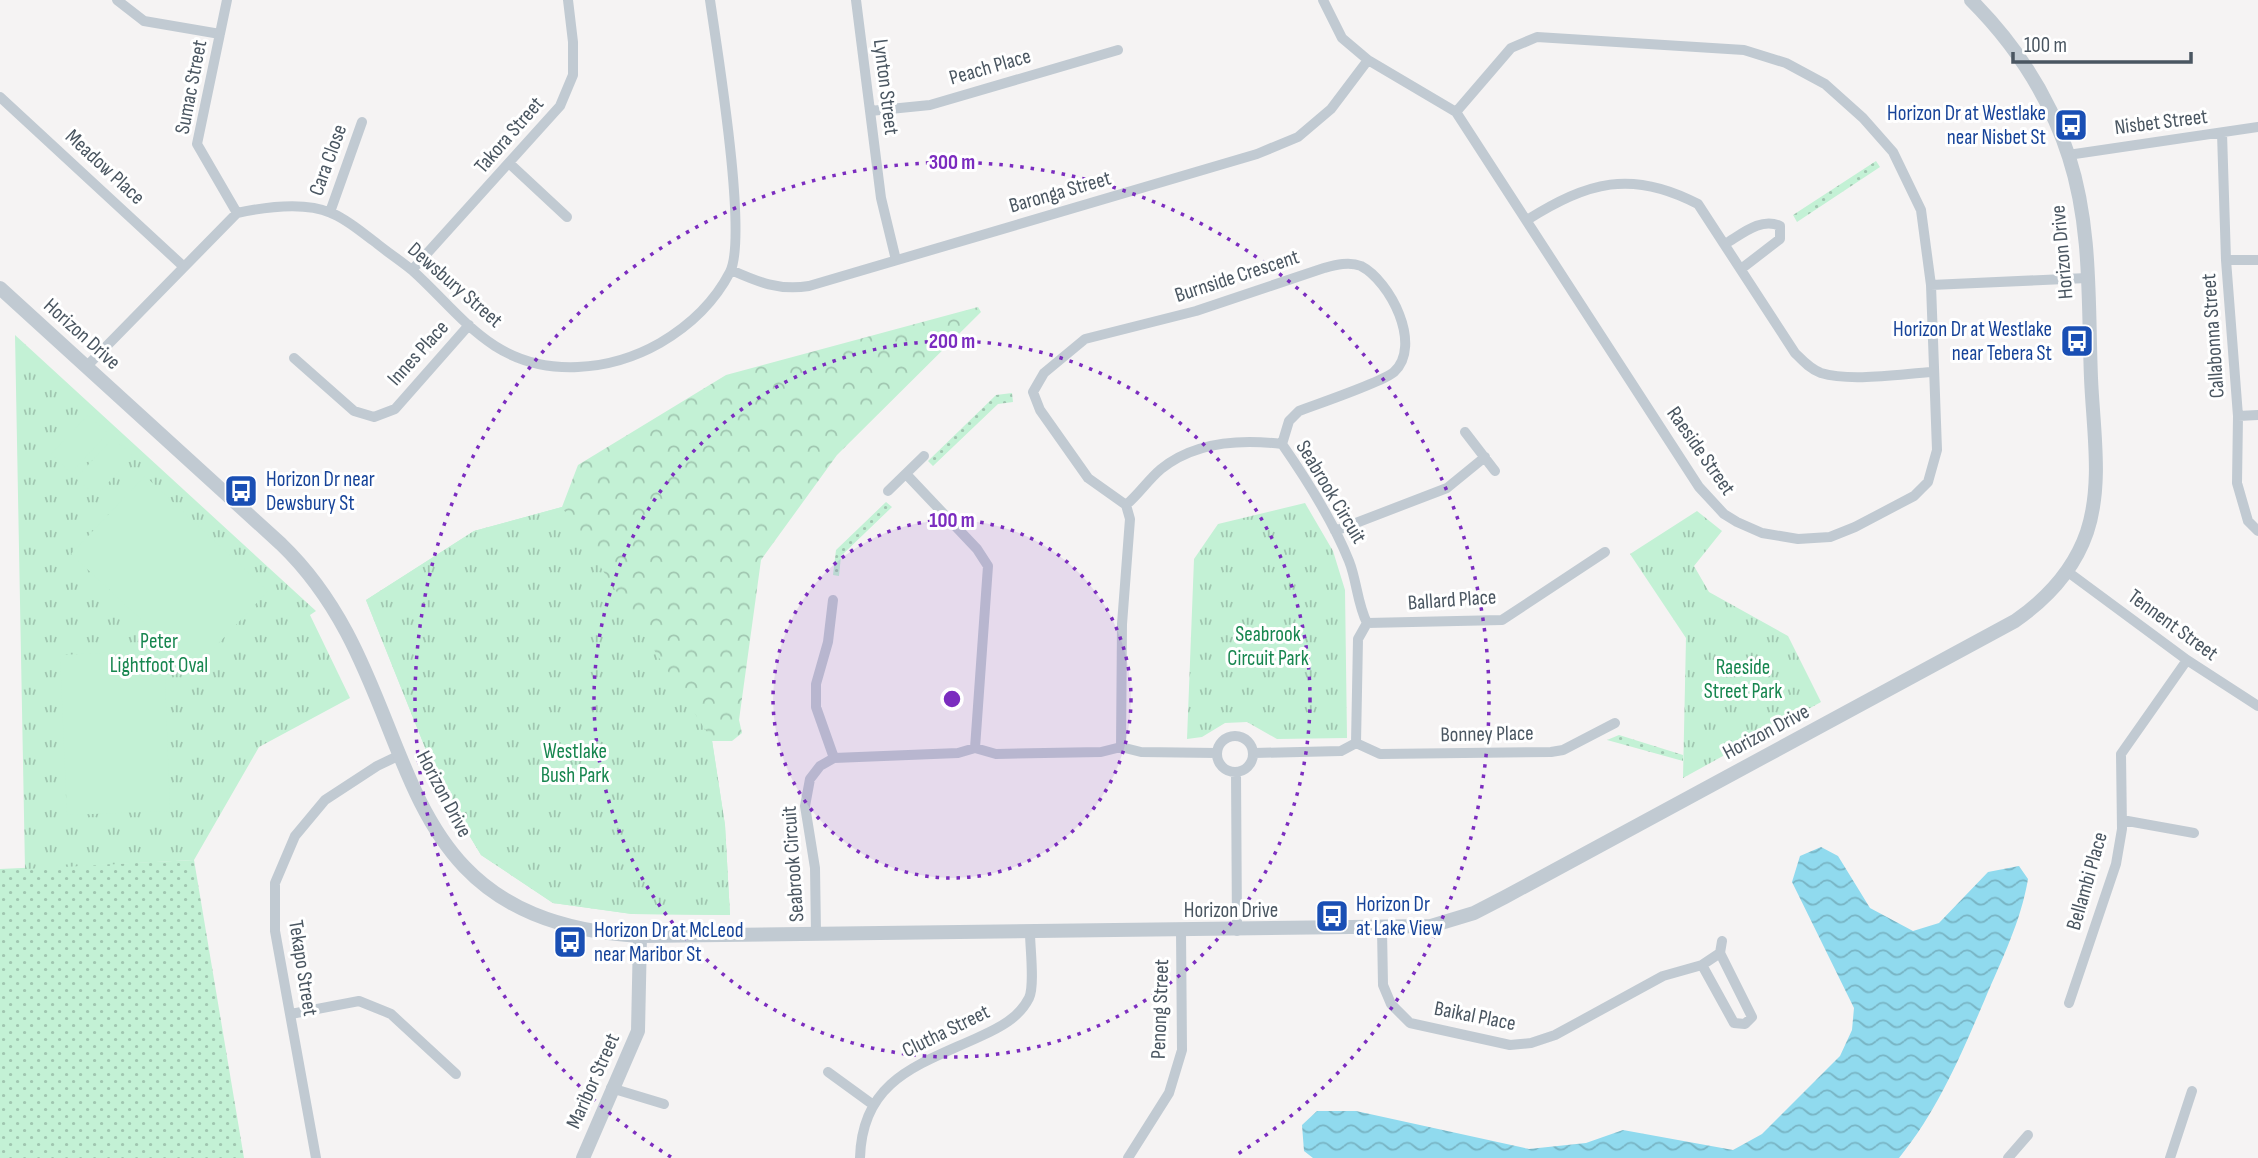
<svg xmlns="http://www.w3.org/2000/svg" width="2258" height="1158" viewBox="0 0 2258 1158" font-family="'Sofia Sans Condensed',sans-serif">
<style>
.grass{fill:url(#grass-dots)}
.forest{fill:url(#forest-crowns)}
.park{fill:url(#park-tufts)}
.garden{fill:#c3f1d5}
.water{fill:url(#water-waves)}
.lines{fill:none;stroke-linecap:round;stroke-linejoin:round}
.minor{stroke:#c1cad2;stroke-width:10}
.tertiary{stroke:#c1cad2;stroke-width:14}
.ring{fill:none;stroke:#7b2cbf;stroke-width:3.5;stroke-dasharray:3.5 7}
.labels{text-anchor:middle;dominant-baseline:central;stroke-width:6;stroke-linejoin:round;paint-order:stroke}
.street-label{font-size:21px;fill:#4a5661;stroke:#fff}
.transit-label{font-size:21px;fill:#164399;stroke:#fff;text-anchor:start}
.park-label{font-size:21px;fill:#17864f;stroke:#fff}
.centre{fill:#7b2cbf;stroke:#fff;stroke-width:3.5}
.ring-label{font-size:21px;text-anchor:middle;font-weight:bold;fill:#7b2cbf;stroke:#fff;stroke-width:6;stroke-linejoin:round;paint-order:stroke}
</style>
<defs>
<pattern id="grass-dots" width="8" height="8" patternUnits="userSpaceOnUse" patternTransform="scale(1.75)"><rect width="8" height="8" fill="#c3f1d5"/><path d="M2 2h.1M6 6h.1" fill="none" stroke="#a0c6b0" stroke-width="1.8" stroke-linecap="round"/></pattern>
<pattern id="forest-crowns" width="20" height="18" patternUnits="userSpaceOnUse" patternTransform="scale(1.75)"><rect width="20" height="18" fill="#c3f1d5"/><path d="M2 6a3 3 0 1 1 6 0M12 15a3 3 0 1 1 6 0" fill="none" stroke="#a0c6b0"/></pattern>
<pattern id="park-tufts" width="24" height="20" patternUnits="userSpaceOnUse" patternTransform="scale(1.75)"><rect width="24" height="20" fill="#c3f1d5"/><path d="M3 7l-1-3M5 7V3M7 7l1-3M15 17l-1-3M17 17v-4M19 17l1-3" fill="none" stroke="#a0c6b0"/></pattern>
<pattern id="water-waves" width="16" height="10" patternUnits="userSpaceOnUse" patternTransform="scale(1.75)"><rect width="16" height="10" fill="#90daee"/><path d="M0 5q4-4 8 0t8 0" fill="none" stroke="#78b4c4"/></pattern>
</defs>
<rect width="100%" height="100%" fill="#f5f3f3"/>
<path class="grass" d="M1876,161l4,6 -83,55 -4,-7z
M1012,393l1,9 -15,2 -65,62 -5,-5 68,-66z
M886,502l6,5 -51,49 -2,20 -6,-1 3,-25z
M1619,735l64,20v6l-76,-21z
M194,860l50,298h-244v-289z"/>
<path class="forest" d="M978,307l3,5 -144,143 -76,105 -22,160 3,13 -10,8h-20l13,84 5,90 -98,-1 -79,-11 -72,-48 -39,-65 -76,-190 108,-69 88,-24 16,-42 148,-90z"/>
<path class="park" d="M15,335l301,276 -6,4 40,83 -91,49 -65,113 -169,9z
M1305,503l28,48 12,39 2,148 -70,1 -30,-17 -22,1 -23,14 -15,2 7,-180 24,-35z
M562,507l150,233 13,85 5,90 -98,-1 -79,-11 -72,-48 -39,-65 -76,-190 108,-69z
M1697,511l25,20 -28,35 15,26 79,44 33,66 -138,76 3,-140 -56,-84z"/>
<path class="garden" d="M88,415l20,18 -37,40 -20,-19z
M113,438l20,18 -37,40 -20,-18z
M145,476l123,115 -74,78 -123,-115z
M164,650l6,161 -103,4 -7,-160z"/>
<path class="water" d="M1821,847l17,9 32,52 43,23 26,-8 49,-51 31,-6 9,13c-7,42 -26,80 -43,120 -24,56 -47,111 -86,159h-586l-9,-7 -2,-26 15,-14h39l173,38 57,-6 37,-13 110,20 29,-16 78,-78 12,-26 2,-22 -62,-126 8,-26z"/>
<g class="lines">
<path class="minor" d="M117,0l27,21 76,13
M227,0l-30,144 40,69
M856,0l25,198 15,62
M1323,0l19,38 26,22 88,52 243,375 25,27 13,8 25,11 36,6 32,-2 25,-10 59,-31 14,-14 9,-32 -6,-165 -10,-75 -28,-58 -30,-34 -38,-34 -39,-21 -42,-13 -207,-13 -26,11 -55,64
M0,97l183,169
M870,111l60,-6 188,-55
M2222,133l4,127 12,156 -1,67 11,38 10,10
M2068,155l190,-28
M510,164l57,53
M330,212l32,-90
M1527,220c61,-38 104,-51 171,-16l97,149c7,7 15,16 26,20 30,9 79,1 111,-1
M1725,244c17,-10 36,-27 55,-18v13l-39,30
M2226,260h32
M412,270l148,-164 13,-31v-33l-5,-42
M731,270c27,12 48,21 78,16l448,-132 41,-17 33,-28 37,-49
M1931,285l156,-7
M294,358l60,53 20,6 21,-8 74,-84
M86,367l151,-154c28,-6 67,-12 94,0 16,6 30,19 44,29 12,10 26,19 38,29 27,24 51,55 82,75 50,32 116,25 165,-3 29,-17 54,-40 70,-71 18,-36 -13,-223 -20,-272
M2238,416l20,-1
M1465,432l30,39
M906,474l71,75 11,17 -13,182
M888,491l36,-35
M1126,505l-38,-27 -48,-68 -7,-18 11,-19 41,-34 111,-28 128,-43c11,-3 25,-7 37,-2 29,15 62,79 33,106 -11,10 -77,32 -95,39l-10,10 -7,23
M1335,531l112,-43 38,-31
M2068,572l119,88 71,46
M833,600l-5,42 -12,42v23l18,51
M1367,623l135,-3 103,-68
M1217 754a18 18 0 1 1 36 0a18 18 0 1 1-36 0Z
M1356,743l24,11 171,-2 12,-2 52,-27
M1121,747l1,-123 8,-105 -4,-14c13,-11 22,-25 35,-36 33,-27 80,-30 121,-25 25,36 51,77 67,117 8,20 8,42 18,62l-9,16 -2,104 -15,8 -87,2
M1236,772l1,159
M2122,820l72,13
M1382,929l1,56 8,19 19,19 100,22 21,-2 24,-8 108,-59 39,-11 18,-12 2,-12
M816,933l-1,-65 -10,-62 5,-27 10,-13 14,-8 124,-5 17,-5 21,6 105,-2 20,-5 20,5 76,1
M1702,965l32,58 11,1 7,-7 -32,-64
M2069,1003l47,-139 6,-35 -1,-75 66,-94
M291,1014l68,-13 32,13 65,60
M828,1072l44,32
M611,1088l53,16
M316,1158l-41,-227v-48l20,-47 30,-36 52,-34 23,-11
M860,1158c2,-78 58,-93 119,-121 20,-9 40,-19 50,-39 6,-12 1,-51 1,-65
M1128,1158l41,-65 13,-43 -1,-119
M2008,1158l20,-23
M2170,1158l22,-67"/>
<path class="tertiary" d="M0,288l281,256c152,146 83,376 359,392l791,-10 43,-13 31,-16 510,-276c33,-23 59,-51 72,-89 16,-48 6,-104 4,-154 -3,-73 1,-150 -22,-221 -19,-59 -54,-113 -98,-157
M583,1158l55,-127 2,-95"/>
</g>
<circle cx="952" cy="699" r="179" fill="#7b2cbf" fill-opacity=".12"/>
<g class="ring">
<circle cx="952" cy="699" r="179"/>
<circle cx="952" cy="699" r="358"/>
<path d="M671 1157A537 537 0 1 1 1233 1157"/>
</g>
<defs>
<symbol id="bus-square" viewBox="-11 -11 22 22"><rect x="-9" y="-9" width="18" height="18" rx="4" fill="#1a4fb4" stroke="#fff"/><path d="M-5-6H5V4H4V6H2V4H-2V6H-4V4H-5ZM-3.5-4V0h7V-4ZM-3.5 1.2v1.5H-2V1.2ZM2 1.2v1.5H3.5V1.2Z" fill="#fff"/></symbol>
</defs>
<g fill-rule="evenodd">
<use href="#bus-square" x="2052" y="106" width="38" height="38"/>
<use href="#bus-square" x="2058" y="322" width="38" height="38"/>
<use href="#bus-square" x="222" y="472" width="38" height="38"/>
<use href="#bus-square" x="1313" y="897" width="38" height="38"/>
<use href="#bus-square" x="551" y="923" width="38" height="38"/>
</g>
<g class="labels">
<g class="street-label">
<text transform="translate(990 67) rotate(-16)">Peach Place</text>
<text transform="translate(191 87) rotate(-79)">Sumac Street</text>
<text transform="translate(886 87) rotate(83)">Lynton Street</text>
<text transform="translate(2161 122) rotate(-7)">Nisbet Street</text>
<text transform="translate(509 135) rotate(-49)">Takora Street</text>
<text transform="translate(328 160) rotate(-70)">Cara Close</text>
<text transform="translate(105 167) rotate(43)">Meadow Place</text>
<text transform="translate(1060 192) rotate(-16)">Baronga Street</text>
<text transform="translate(2062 252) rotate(-95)">Horizon Drive</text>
<text transform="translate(1237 276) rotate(-18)">Burnside Crescent</text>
<text transform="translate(455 285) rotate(41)">Dewsbury Street</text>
<text transform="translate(82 334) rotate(42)">Horizon Drive</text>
<text transform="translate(2213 336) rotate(-94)">Callabonna Street</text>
<text transform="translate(418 353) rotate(-48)">Innes Place</text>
<text transform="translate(1701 451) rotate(55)">Raeside Street</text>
<text transform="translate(1331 492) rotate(59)">Seabrook Circuit</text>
<text transform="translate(1452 600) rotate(-4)">Ballard Place</text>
<text transform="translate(2173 625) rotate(36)">Tennent Street</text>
<text transform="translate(1766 732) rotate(-28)">Horizon Drive</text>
<text transform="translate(1487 734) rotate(-1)">Bonney Place</text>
<text transform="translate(444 794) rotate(62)">Horizon Drive</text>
<text transform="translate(793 864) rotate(-94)">Seabrook Circuit</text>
<text transform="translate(2087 881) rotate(-74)">Bellambi Place</text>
<text x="1231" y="910">Horizon Drive</text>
<text transform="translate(303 968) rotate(81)">Tekapo Street</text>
<text transform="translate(1160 1009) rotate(-88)">Penong Street</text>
<text transform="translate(1475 1016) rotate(11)">Baikal Place</text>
<text transform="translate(946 1031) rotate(-26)">Clutha Street</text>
<text transform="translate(593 1081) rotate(-66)">Maribor Street</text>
</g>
<g class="transit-label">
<text x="2046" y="113" text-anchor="end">Horizon Dr at Westlake<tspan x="2046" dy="24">near Nisbet St</tspan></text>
<text x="2052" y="329" text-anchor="end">Horizon Dr at Westlake<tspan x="2052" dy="24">near Tebera St</tspan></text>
<text x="266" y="479">Horizon Dr near<tspan x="266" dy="24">Dewsbury St</tspan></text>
<text x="1356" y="904">Horizon Dr<tspan x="1356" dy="24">at Lake View</tspan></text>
<text x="594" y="930">Horizon Dr at McLeod<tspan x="594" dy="24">near Maribor St</tspan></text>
</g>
<g class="park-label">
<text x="1268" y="634">Seabrook<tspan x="1268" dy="24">Circuit Park</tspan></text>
<text x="159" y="641">Peter<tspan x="159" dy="24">Lightfoot Oval</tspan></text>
<text x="1743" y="667">Raeside<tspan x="1743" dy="24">Street Park</tspan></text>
<text x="575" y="751">Westlake<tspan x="575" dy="24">Bush Park</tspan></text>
</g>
</g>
<circle cx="952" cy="699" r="10" class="centre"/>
<g class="ring-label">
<text x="952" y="169">300 m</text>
<text x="952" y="348">200 m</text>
<text x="952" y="527">100 m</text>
</g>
<path d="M2013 52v10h178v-10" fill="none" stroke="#4a5661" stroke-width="3.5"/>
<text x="2024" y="52" font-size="21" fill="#4a5661" stroke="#ffffff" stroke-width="5" paint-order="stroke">100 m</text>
</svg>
